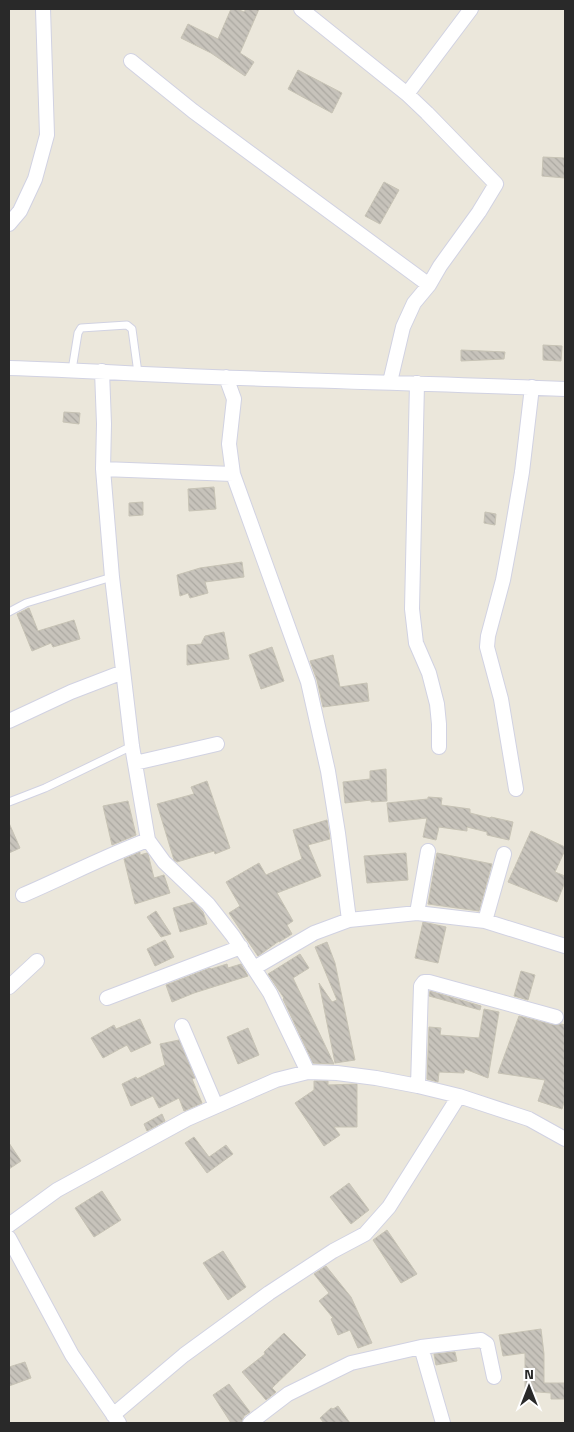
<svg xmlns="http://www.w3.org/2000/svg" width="574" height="1432" viewBox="0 0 574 1432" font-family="'Titillium Web',sans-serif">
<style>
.building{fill:url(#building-back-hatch);stroke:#c7c3b5}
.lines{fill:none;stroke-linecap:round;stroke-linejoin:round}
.lane-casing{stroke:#d1d2e2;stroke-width:9}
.street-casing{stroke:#d1d2e2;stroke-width:16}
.lane{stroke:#fff;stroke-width:7}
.street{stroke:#fff;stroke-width:14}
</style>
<defs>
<pattern id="building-back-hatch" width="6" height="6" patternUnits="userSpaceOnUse" patternTransform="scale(1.25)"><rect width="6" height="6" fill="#c7c3bb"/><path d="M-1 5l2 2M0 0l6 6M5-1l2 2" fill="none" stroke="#aba8a1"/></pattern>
</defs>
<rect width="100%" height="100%" fill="#ebe7db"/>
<path class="building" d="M231,9h6l7,3 2,-3h13l-19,44 14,9 -9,14 -34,-23 -30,-15 7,-14 30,15z
M298,70l44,23 -10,20 -44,-24z
M543,157l22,1v20l-23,-2z
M384,182l15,8 -19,34 -15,-8z
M543,345l19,1 -1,15 -18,-1z
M461,350l44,2 -1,7 -43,2z
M64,412l16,1 -1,11 -16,-2z
M214,487l2,22 -27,2 -1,-22z
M143,502v13l-14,1v-13z
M485,512l11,2 -1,11 -11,-2z
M242,562l2,15 -39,5 3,11 -18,5 -2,-5 -8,3 -3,-21 23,-7z
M29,608l9,23 36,-11 6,19 -27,8 -2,-4 -19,8 -15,-37z
M224,632l5,27 -42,6v-20l14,-1 4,-8z
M272,647l12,34 -23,8 -12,-34z
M333,655l7,32 27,-4 2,18 -46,6 -6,-27 -7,-19z
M386,769l1,32 -16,1v-2l-26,3 -2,-21 27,-3v-8z
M207,781l23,67 -15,6 -1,-3 -37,11 -3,-2 -17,-56 37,-10 -3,-7z
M428,797l14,1 -1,7 29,4v4l20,5 1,-1 22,5 -4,18 -22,-5v-3l-20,-5v4l-28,-4 -3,13 -13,-3 4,-19 -38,4 -2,-19 41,-4z
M128,801l8,34 -24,10 -9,-39z
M327,820l3,19 -22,6 13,31 -44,17 16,28 -6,4 5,9 -13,8v-1l-21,15 -29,-43 11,-7 -14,-24 33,-19 7,12 36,-16 -9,-29z
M9,823l11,25 -11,5z
M531,831l34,16v3l-10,22 10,4v6l-8,20 -49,-20z
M140,852v3l7,-2 1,1 6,24 10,-3 6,18 -35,11 -11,-45z
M406,853l2,27 -41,3 -3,-27z
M437,853l55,11 -13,47 -51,-7z
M194,902l9,10 4,12 -27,8 -7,-24z
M156,911l15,23 -10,3 -14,-20z
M423,922l23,5 -8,36 -23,-5z
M165,940l9,17 -19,9 -8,-17z
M327,942l8,21 20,97 -20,3 -16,-80 13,19 5,-2 -22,-53z
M300,954l9,14 -16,10 41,86 -21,-1 -30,-64 1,-1 -16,-24z
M227,964l1,4 13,-4 7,12 -54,17 -22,9 -6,-17 44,-17 1,1z
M521,971l14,4 -7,25 -14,-4z
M430,991l51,15 -1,4 -51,-14z
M484,1009l15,3 -11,66 -23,-9 -1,4 -25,-1 -1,10 -11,-3 2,-52 12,1 -1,7 39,3z
M519,1016l35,9 7,-1 4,1v74l-3,10 -24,-8 7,-21 -47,-7z
M140,1019l11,24 -20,9 -4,-7 -24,13 -12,-20 23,-13 2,4z
M248,1028l11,27 -21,9 -11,-27z
M179,1040l16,38 -3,1 10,24 -18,8 -5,-13 -20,10 -6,-12 -22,10 -9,-22 14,-7 1,2 28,-14 -5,-21z
M314,1081h14v4l29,-1v43h-23l6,8 -16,11 -29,-43 19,-13z
M162,1114l3,7 -18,10 -3,-7z
M194,1137l15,20 17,-12 7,9 -26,19 -22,-30z
M9,1143l12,18 -12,8z
M349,1183l20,27 -18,14 -21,-27z
M102,1191l19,29 -27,17 -19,-29z
M387,1230l30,44 -16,9 -28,-43z
M223,1251l23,36 -18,13 -25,-37z
M326,1266l25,31 21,46 -14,5 -8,-18 -12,5 -7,-16 2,-1 -14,-17 10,-8 -15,-19z
M541,1329l3,25v29h21v16h-14v-6l-26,-2v-38l-22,3 -4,-21z
M284,1333l22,22 -34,33 4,4 -10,8 -24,-28 23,-18 -1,-2z
M455,1352l2,9 -21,4 -2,-11z
M25,1362l6,16 -22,8v-19z
M229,1384l21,28 -6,4 -3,7h-10l-18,-28z
M338,1406l12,17h-26l-4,-5 11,-10 2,1z"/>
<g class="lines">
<defs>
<path id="lane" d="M72,370l6,-37 3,-5 46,-3 5,4 6,44
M9,612l17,-9 86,-26
M9,802l36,-14 87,-42"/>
<path id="street" d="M301,9l106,85 20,19 69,71 -17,28 -39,54 -11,19 -15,18 -11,24 -13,55
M131,61l62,50 236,174
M407,94l64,-85
M9,224l11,-13 15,-32 12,-44 -4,-126
M9,368c77,2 154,8 231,10 108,4 217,6 325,11
M102,371l2,53 -1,45 9,108 20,169 16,94 16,22 44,42 25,32 37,57 38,79
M226,377l8,22 -5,45 4,30 75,208 20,89 10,62 11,87
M417,383l-5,226 4,34 13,30 8,31 2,20v23
M103,469l130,5
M9,721l62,-29 52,-20
M135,763l82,-19
M516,789l-15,-90 -14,-52 1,-11 15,-56 8,-43 11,-65 10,-85
M23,895c42,-18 82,-39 125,-55
M417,913l11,-62
M485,921l19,-67
M254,968l60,-35 35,-13 68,-7 68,8 80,25
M9,987l28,-26
M107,998l134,-51
M182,1026l34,80
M418,1086l3,-100 3,-4h5l127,35
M9,1225l48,-35 130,-71 89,-39 32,-8 29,1 39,5 42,8 41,10 70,23 36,20
M9,1238l63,117 47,68
M421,1347l22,76
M113,1415l71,-60 85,-62 64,-42 32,-17 24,-27 70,-111
M250,1423l38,-29 63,-31 70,-16 60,-7 6,4 7,33"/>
</defs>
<use href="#lane" class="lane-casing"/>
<use href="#street" class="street-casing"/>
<use href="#lane" class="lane"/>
<use href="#street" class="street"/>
</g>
<rect width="574" height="1432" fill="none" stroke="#292929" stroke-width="20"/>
<g transform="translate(529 1387)" stroke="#ffffff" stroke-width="4" paint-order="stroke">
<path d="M0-4L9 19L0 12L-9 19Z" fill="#292929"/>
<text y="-8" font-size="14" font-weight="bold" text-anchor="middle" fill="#292929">N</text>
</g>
</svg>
